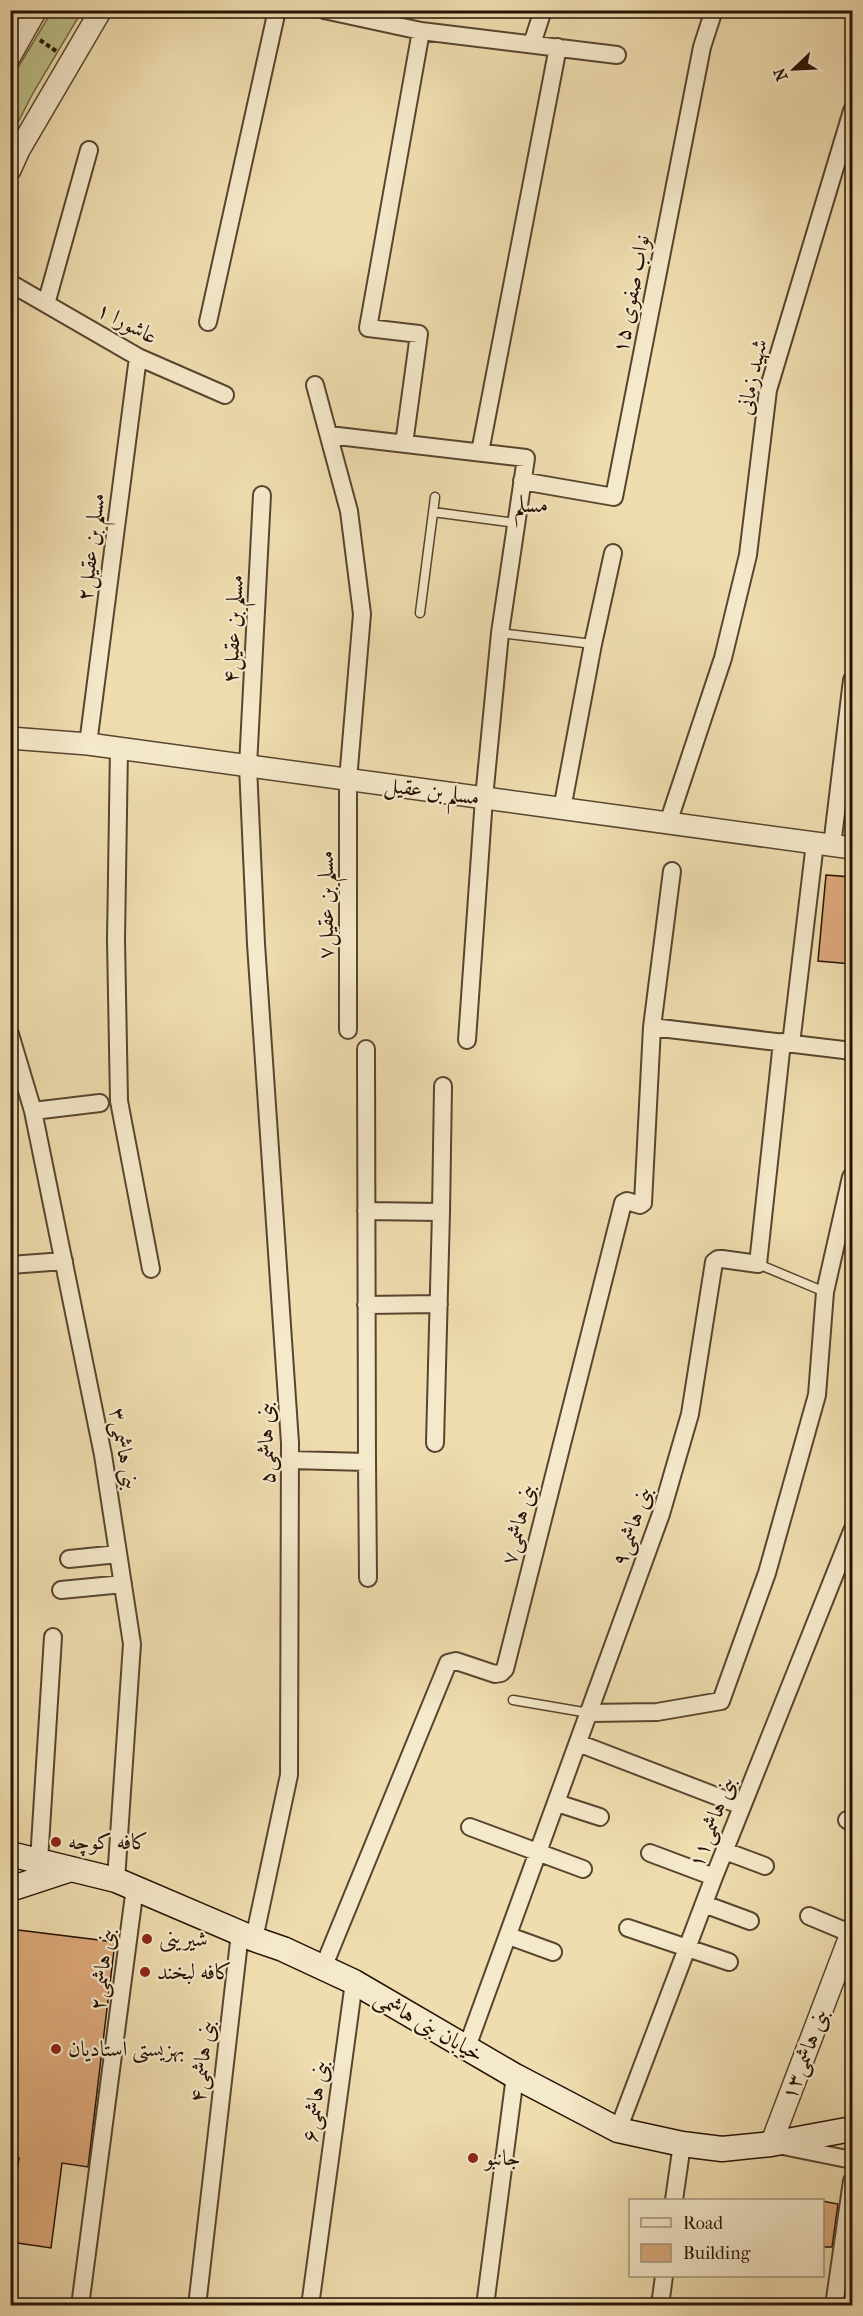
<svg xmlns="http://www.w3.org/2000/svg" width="863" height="2316" viewBox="0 0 863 2316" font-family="'IM FELL French Canon',Amiri,serif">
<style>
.green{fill:#bdc088;stroke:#716946;stroke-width:1.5}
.building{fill:#dda97b;stroke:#251204;stroke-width:1.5}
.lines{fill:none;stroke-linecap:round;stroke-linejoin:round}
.service-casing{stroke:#58452f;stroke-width:11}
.minor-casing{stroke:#58452f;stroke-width:20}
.tertiary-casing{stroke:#58452f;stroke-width:24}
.secondary-casing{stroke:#251204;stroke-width:27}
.path{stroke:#251204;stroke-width:4;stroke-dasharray:4.5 3;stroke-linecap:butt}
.service{stroke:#f5e9cb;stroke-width:8}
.minor{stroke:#f5e9cb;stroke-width:16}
.tertiary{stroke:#f5e9cb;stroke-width:21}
.secondary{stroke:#f5e9cb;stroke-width:24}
.poi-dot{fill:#8f2418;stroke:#f5e9cb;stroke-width:2}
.labels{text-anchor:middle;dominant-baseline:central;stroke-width:4.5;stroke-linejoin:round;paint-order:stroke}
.street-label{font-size:22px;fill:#251204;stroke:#f5e9cb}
.poi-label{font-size:22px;fill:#251204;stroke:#f5e9cb;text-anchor:start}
.neighbourhood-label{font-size:24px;fill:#251204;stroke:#f5e9cb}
</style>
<rect width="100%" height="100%" fill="#efddaf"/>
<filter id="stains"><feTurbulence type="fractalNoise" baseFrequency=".00333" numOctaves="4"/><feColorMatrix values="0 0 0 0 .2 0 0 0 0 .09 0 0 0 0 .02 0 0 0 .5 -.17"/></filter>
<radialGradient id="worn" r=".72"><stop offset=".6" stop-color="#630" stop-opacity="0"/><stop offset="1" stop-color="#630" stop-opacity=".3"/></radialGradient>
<path class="green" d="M52,11h30l-49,82 -22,43v-57z"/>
<path class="building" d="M826,875l26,2v87l-34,-3z
M10,1929l105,13 -27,225 -26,-4 -11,85 -40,-6 -1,-54 5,-1 4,-29 -9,-1z
M822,2201l16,3 -6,43h-10z"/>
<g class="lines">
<defs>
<path id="service" d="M433,512l83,11
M420,613l15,-116
M500,633l93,11
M758,1264l67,28
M513,1700l76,13"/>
<path id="minor" d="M324,10l97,21 196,24
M532,44l11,-34
M10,283l128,74 87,38
M46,304l43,-154
M208,322l69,-312
M315,385l34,126 13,103 -14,166v250
M329,435l197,23 -26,175 -16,165 -17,242
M404,444l15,-110 -51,-6 53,-297
M480,452l78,-405
M522,481l92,16 88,-450 12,-37
M88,744l50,-387
M119,748l-3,192 3,161 32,168
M562,809l31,-165 20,-91
M668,823l55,-165 25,-103 20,-165 84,-279
M832,846l20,-166
M652,1027l200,24
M10,1034l23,77 70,344 29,189 -16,236
M791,1044l24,-201
M33,1111l67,-8
M366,1211l75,1 -6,231
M441,1212l2,-126
M10,1265l54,-4
M366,1305l73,-1
M290,1460l77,2 -1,-413
M367,1462l1,116
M69,1559l49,-5
M61,1590l62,-6
M589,1713l68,-1 64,-11 46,-128 50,-178 8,-103 26,-115
M578,1743l164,63
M557,1803l43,14
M847,1820l5,3
M470,1827l113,42
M725,1851l40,15
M650,1853l64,24
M39,1861l14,-224
M704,1904l46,17
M809,1916l43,18
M628,1928l101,34
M509,1936l44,16
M254,1939l35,-164 1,-332 -34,-499 -8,-178 14,-271
M323,1968l125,-305 8,-2 39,13 6,-1 4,-4 118,-466 4,-2 13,4 3,-2 9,-176 20,-156
M467,2047l194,-533 29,-100 24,-152 4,-3h4l36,5 24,-222
M618,2130l96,-253 138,-346
M783,2146l69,14
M674,2200l8,-56
M80,2306l55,-419
M197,2306l43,-373
M310,2306l44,-324
M485,2306l30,-230
M660,2306l4,-30
M834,2306l18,-125"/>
<path id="tertiary" d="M10,56l26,-46
M10,170l9,-20 82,-140
M10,738l78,6 764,104
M771,2144l81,-213"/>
<path id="secondary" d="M10,1854l106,26 138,59 29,10 71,33 161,94 103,54 64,14 40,5 49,-5 81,-15
M10,1889l61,-20"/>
</defs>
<use href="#service" class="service-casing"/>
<use href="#minor" class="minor-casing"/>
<use href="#tertiary" class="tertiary-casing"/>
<use href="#secondary" class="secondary-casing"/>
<path class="path" d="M40,40l16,11"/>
<use href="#service" class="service"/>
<use href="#minor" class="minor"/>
<use href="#tertiary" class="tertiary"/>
<use href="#secondary" class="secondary"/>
</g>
<g class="poi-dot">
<circle cx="56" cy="1842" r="6"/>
<circle cx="147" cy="1939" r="6"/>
<circle cx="145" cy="1972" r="6"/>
<circle cx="56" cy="2049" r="6"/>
<circle cx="473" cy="2158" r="6"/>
</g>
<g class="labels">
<g class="street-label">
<text transform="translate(631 294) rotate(-79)">نواب صفوی ۱۵</text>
<text transform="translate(127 323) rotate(28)">عاشورا ۱</text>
<text transform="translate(752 377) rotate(-78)">شهید زمانی</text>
<text transform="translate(91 547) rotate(-83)">مسلم بن عقیل۲</text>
<text transform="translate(233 629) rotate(-87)">مسلم بن عقیل۴</text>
<text transform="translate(432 791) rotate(8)">مسلم بن عقیل</text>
<text transform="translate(326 905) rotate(-90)">مسلم بن عقیل۷</text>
<text transform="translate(266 1443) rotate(-92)">بنی هاشمی۵</text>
<text transform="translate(124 1449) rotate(80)">بنی هاشمی۳</text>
<text transform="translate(518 1524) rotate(-76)">بنی هاشمی۷</text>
<text transform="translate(632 1526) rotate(-71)">بنی هاشمی۹</text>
<text transform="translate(712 1822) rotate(-69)">بنی هاشمی۱۱</text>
<text transform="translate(102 1969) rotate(-83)">۲بنی هاشمی</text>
<text transform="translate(429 2026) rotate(30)">خیابان بنی هاشمی</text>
<text transform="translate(805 2054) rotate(-69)">بنی هاشمی۱۳</text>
<text transform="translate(202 2061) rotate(-83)">۴بنی هاشمی</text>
<text transform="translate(315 2101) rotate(-82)">۶بنی هاشمی</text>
</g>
<g class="poi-label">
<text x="68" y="1842">کافه کوچه</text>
<text x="159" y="1939">شیرینی</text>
<text x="157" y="1972">کافه لبخند</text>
<text x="68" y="2049">بهزیستی استادیان</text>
<text x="485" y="2158">جانبو</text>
</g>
<g class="neighbourhood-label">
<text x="531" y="504">مسلم</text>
</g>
</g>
<rect width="863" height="2316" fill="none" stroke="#efddaf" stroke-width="36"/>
<rect x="12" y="12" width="839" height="2292" fill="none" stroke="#251204" stroke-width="3"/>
<rect x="18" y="18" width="827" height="2280" fill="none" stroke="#251204" stroke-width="1.5"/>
<rect x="629" y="2199" width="195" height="78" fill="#f5e9cb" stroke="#a2937b" stroke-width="1.5"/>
<rect x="641" y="2218" width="30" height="9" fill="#f5e9cb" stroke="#a2937b" stroke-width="1.5"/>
<text x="683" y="2229" font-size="18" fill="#251204">Road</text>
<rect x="641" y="2244" width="30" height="18" fill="#dda97b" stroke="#a2937b" stroke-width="1.5"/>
<text x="683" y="2259" font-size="18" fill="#251204">Building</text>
<g transform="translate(794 69) rotate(247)" stroke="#f5e9cb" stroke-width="4.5" paint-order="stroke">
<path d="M0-4.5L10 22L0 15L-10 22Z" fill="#251204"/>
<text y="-9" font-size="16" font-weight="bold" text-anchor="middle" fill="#251204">N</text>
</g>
<rect width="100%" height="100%" filter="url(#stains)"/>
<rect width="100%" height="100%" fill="url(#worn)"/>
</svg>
